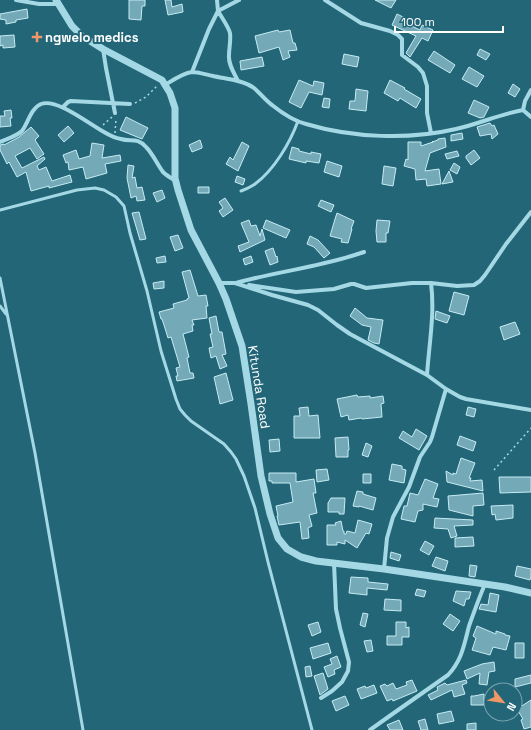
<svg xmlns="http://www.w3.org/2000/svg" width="531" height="730" viewBox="0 0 531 730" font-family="'Space Grotesk',sans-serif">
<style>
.building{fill:#74aab7;stroke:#c6ebf3}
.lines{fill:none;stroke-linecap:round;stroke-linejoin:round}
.path{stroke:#a4d8e4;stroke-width:1.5;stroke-dasharray:2 3;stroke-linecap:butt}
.service{stroke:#a4d8e4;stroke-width:3}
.minor{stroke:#a4d8e4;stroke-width:4}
.tertiary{stroke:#a4d8e4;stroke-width:7}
.poi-dot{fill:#ef9766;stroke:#226678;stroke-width:1.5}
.labels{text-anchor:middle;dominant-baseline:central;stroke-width:4;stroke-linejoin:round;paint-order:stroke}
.poi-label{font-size:13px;font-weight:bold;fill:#fff;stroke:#226678;text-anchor:start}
.street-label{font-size:13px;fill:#fff;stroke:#226678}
</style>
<rect width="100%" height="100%" fill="#226678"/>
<path class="building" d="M129,0h16v6h-3l-1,14 -12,-1z
M165,0h6l1,7 10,-3 1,8 -15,3z
M375,0h21l-5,8z
M27,9l1,9 -12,2v2l-10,2v-4l-6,-1v-5z
M397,14l8,4 -2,4 17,8 2,-5 11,5 -5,11 -6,-3 -12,19 -4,-4 10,-17 -24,-11z
M278,30l1,2 11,-2 3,13h2l2,7 -9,1 2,6 -7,3 -4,-13 -20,6 -4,-17z
M14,35l1,12 -12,1v-3l-3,1v-10z
M480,49l10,5 -4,6 -9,-5z
M434,51l21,14 -5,8 -22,-13z
M344,54l15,3 -2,10 -15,-3z
M262,57l2,9 -23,4 -1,-9z
M469,67l15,9 -7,11 -15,-8z
M299,80l14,6 1,-5 10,2 -2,12 -13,-3 -8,16 -12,-6z
M390,80l15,8 -1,1 17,10 -5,9 -16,-10 -2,3 -14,-8z
M513,84l7,5 -5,8 -7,-4z
M356,89l12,2 -2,20 -17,-2 1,-8h5z
M324,98l6,1 -1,9 -7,-1z
M474,100l15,7 -5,10 -4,1 -12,-5z
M11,110l1,8h-2l1,8 -11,1v-11h5l-1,-5z
M126,117l22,11 -6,11 -22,-9z
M490,123l2,3 2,-1 4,9 -6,5 -1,-5 -11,2 -3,-9z
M68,126l6,7 -10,9 -6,-7z
M31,127l8,9 -4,4 9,14 -7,5 -7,-11 -15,8 7,12 22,-11 1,2 -8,7 2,4 7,-3 6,14 18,-6 2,7 -23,6v-2l-18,5 -5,-19 -9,5 -8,-15 -2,2 -7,-14v-5l4,-1v1l15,-8z
M462,133l1,6 -12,2v-6z
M445,138l1,9 -16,6 -5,18 14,-2 2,15 -14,2 -1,-7 -10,1 -1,-11 -11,-3 2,-7 2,1v-18h13v4l12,-4h-1l6,-2v-1z
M200,140l2,6v2l-10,4 -3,-7z
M242,142l7,4 -11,25 -12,-7 4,-7 3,3z
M92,143l12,2 -2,13 18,-3 1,6 -16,3 2,9 -21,6 -3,-12 -14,3 -1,-8 -2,1 -3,-8 13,-5 3,9 11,-3z
M292,147l7,2v2l12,3v-2l10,2 -2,9 -13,-2v2l-17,-4z
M474,150l6,8 -9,7 -5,-7v-2z
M457,151l2,5 -12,3 -2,-5z
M327,161l15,5 -3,11 -15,-5z
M454,163l6,4 -3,7 -7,-4z
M128,165l6,1 -2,12 3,-1 2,11 5,-1 3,13 -8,1 -1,-5 -5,2 -4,-20z
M384,166l12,2 -3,18 -11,-2z
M449,171l4,11 -11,2z
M237,176l8,3 -2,6 -8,-3z
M198,187h11v6h-11z
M162,190l3,8 -8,4 -4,-9z
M225,198l8,12 -10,7 -4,-6 4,-3 -4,-6z
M321,200l13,5 -3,7 -13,-6z
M139,212l7,27 -6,1 -8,-27z
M337,213l17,8 -3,8h1l-4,14 -7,-1 1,-3 -12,-3 5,-17z
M249,220l2,6 5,-1 4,11 2,-7 3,11 -25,12 -2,-6 11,-4 -8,-19z
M266,220l24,10 -4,8 -23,-10z
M377,220l13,1 -2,12h-2v9h-9l-1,-11z
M178,235l5,13 -8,3 -5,-14z
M310,236l8,4 12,13 -6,5 -10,-11 -7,-3z
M273,248l3,9 1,-1 1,6 -8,3 -5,-14z
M165,256l1,6 -9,1 -1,-5z
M251,256l2,6 -8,3 -2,-6z
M190,270l8,26 8,-1 2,11h-2l1,12 -15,2 2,5h-2l1,6 -10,3 6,23 -2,1 3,15h3l1,5 -17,3 -1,-5h2l-2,-8 4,-1 -9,-30 -3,1 -4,-13 -2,-6h-1l-2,-7 15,-4 -1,-4 14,-4v-1l2,-1 -7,-26z
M164,281v7l-10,1 -1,-6z
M454,292l15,4 -5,19 -15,-4z
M355,308l12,10 16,2 -4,24 -5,-1 -6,-3 3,-13 -9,-2 -12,-9z
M436,311l14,5 -3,7 -12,-4z
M216,316l3,16h3l4,22 -4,1 5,11 -7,3 -4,-13 -5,2 -2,-10 4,-1 -3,-13h2l-3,-16z
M515,322l5,12 -16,6 -4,-13z
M226,373l7,27 -13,4 -6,-27z
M357,395l1,2 12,-1v2l13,-2 1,7 -3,1 1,13 -20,2 -1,-1 -12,2 -1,-5 -7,2 -4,-18z
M308,407l1,9 9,-1 2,23h-26v-22h6l-1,-8z
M468,407l8,2 -2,8 -8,-2z
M416,429l11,7 -8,14 -20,-12 4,-7 9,6z
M460,436l16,6 -3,9 -16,-6z
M348,437l1,13h-1v7h-12l-1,-19z
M279,439l1,12 -10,1 -1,-12z
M366,443l6,3 -4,11 -6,-2z
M461,458l14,5 -6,15h2l-1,3 12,-1 1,11 -36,-9 -1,-11 7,4v-2l3,1z
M392,464l10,2v3l4,1 -2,13 -15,-3z
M327,469l2,11 -12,2 -1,-12z
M269,473h27v9l18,-3 2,14h-3l4,20 -8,2 3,11 -4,2 1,10 -7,1 -2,-17 -21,3 -2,-9h1l-2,-10 17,-4 -3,-19h-18v-2h-3z
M363,474h8v9h-8z
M499,477h32v15l-31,1z
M425,479l13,5 -5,14 6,1 -2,8 -14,-3v6l-5,1 -3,11 -14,-3 3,-13h3l3,-13 8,2z
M357,491l6,1v2l13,4 -3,12 -14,-4v1l-6,-1z
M483,493l1,12 -11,1v10l-24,-6 -1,-14z
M331,498h14l-1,16h-5v-2h-11v-9z
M513,505v13l-17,2 -1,-6 -3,1 -1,-9z
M435,518l38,2v5l-19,1 3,10 -6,2 -3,-9 -14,-1z
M358,520l14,4 -3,10 -3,-1 -9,15 -12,-8v4l-8,-2v3h-10v-20h9l-1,-2 6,-2 2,10h1v3h2l1,-3 8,2z
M473,537l1,9 -19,1v-9z
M425,541l9,5 -5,9 -9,-5z
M391,552l10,3 -2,6 -9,-3z
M436,557l12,4 -3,10 -13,-5z
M470,565l7,1 -2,11 -6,-1z
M517,566l14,3v7l-1,4 -15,-4z
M351,577l17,1v4l20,2 -1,6 -20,-2v7l-18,-2z
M417,589l9,2 -2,6 -9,-2z
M456,591l15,1 -2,7h-3l-2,7 -11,-5z
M490,593l9,2 -3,17 -17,-3 2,-5 7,1z
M385,599l16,1v11l-17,-1z
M363,613l5,1 -3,13 -5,-2z
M450,614l10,7 -7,10 -10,-7z
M318,622l3,10 -9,4 -4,-11z
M396,622h10v6l3,-1v10h-7v8h-15v-9h9z
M477,626l19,8v-3l9,3v1l5,1 -4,14 -13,-3 -3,8 -18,-5 4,-12 -3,-2z
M371,640l2,11 -6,1 -3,-11z
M328,643l3,10 -18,6 -3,-11z
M515,643h9v15h-9z
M337,656l4,11 -7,3 1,4 -7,3 -4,-10 8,-3 -2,-5z
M494,662l1,9 -6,1 -2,13 -8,-1 1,-11 -13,6 -3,-8 18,-7z
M310,666l2,10 -6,1 -1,-10z
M323,673l5,16 -8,6 -6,-19z
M531,675v8l-16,4v-8z
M412,680l5,11 -24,10 -1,-2 -5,2 -7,-15 5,-2 2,2 6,-3 3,6 11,-4 -1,-3z
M466,680l1,3 -5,2 3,9 -11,3 -2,-7 -21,10 -3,-5 10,-5 -1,-3 8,-4 2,2z
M374,685l3,8 -16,6 -4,-10 8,-3 1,2z
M484,694v11h-13v-9h3z
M345,696l4,9 -13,6 -4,-10z
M531,700v27l-7,2 -3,-9 2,-1 -6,-10z
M451,711l3,10 -15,3 -2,-10z
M425,719l3,11h-7l-3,-9z
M399,720l4,10h-13l-3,-5z
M476,723v7h-9v-6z"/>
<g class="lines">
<path class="path" d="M135,103l11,-6 11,-11
M103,125l9,-8
M115,133l1,-14
M494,470l37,-42"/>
<path class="service" d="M241,191c5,-2 10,-4 14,-7 19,-14 35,-41 43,-63
M0,210l77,-20 18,-2 9,2 12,7 8,9 6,27 17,58 14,60 15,48 4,10 5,6 6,6 33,23 7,8 5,7 8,17 11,32 13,54 44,168
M0,278l35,175 48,277
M0,306l6,8"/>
<path class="minor" d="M16,0l23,4h19
M325,0l36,23 29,8 8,4 4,4v16l16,12 5,6 4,13v27l4,20
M103,49l3,19 9,45
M192,72l17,-43 9,-18 -1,-11
M238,81c-4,-8 -10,-17 -9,-26 0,-7 2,-14 1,-22 -2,-7 -8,-15 -12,-22l21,-11
M165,85c8,-5 18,-12 27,-13 7,0 15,3 21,4 13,3 30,4 41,12 6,5 11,12 18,17 10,8 21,16 34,19 47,14 103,16 150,5 23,-5 44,-15 67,-19
M531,90l-6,11 -2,9 8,7
M63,107l5,-5 3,-1 59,3
M0,142c7,-3 17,-6 22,-11 6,-8 9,-23 19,-27 16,-6 48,20 63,28 5,3 11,6 17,7 10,3 16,-2 25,8 7,7 11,17 17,25 4,4 8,6 13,9
M219,283h19
M235,283l37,12 36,10 10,5 19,15 13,9 77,41 19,14 -14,48 -2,5 -10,15 -11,30 -16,30 -6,21 -3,31
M236,283c42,-12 86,-16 128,-31
M249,285l47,7 38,-3 17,-5h3l12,4 46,-5h19l26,3 17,-1 6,-4 5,-6 21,-31 25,-32
M427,375c2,-31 8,-61 4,-92
M446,389l14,8 6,2 65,11
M321,698l11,-7 10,-9 6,-11 1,-9 -9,-34 -4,-19 -2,-46
M370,730l21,-15 57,-40c14,-15 16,-30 21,-49 5,-14 10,-28 16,-42"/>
<path class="tertiary" d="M56,0l16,26 10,10 21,13 59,31 8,13 5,15v70l3,12 13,40 28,53 7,16 16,47 9,58 10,72 9,38 8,24 9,11 14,8 15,4 68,8 121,18 26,6"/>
</g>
<path class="poi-dot" d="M35 31h4v4h4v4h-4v4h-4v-4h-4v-4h4z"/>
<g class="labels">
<g class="poi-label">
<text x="45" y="37">ngwelo medics</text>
</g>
<g class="street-label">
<text transform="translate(259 387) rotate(81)">Kitunda Road</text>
</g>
</g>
<g transform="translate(503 702) rotate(120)"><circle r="19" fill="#226678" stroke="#7aa3ae"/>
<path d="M0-3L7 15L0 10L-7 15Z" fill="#ef9766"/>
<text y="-6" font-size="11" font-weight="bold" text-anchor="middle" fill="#ffffff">N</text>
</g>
<path d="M395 26v6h108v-6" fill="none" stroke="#ffffff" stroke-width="2"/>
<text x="401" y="26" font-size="12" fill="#ffffff" stroke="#226678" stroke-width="3" paint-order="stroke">100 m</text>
</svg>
